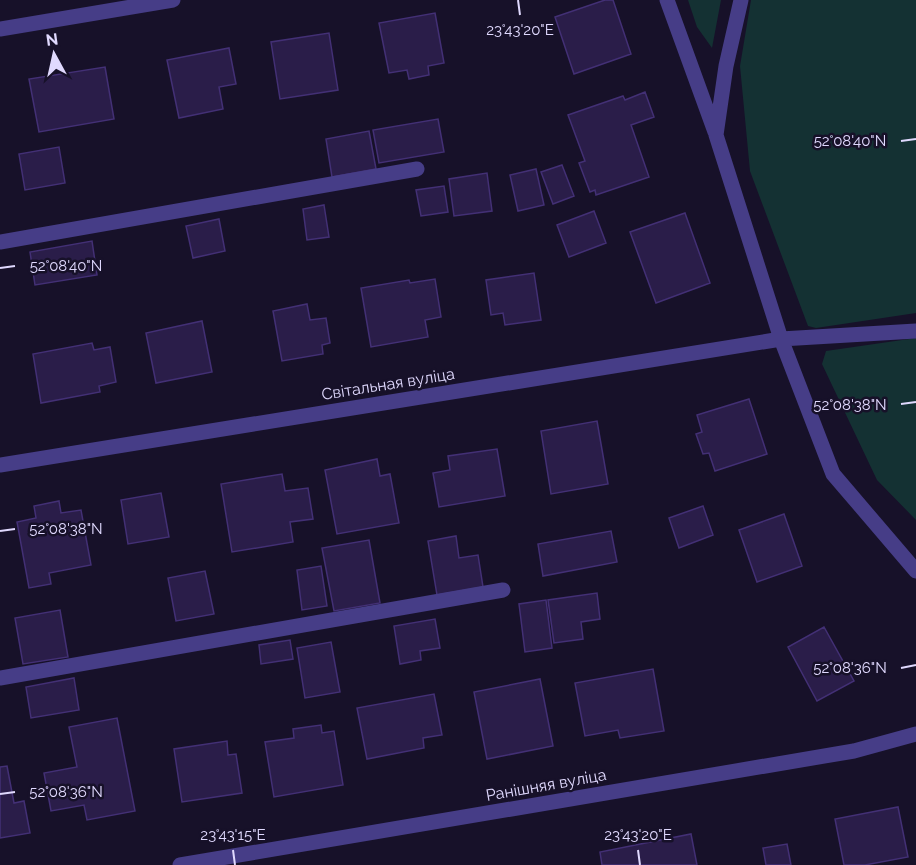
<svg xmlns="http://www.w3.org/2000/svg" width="916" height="865" viewBox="0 0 916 865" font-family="Raleway,sans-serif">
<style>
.green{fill:#143133}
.building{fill:#2a1d49;stroke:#433075;stroke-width:1.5}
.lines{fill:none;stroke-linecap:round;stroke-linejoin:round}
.minor{stroke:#463d87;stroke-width:15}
.ticks{fill:none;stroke:#e0d9fe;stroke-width:2}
.labels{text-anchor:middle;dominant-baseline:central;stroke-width:5;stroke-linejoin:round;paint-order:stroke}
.street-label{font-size:16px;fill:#e0d9fe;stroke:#171129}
.ticks-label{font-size:15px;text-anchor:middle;fill:#e0d9fe;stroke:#171129;stroke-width:5;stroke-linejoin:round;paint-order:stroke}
</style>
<rect width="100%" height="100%" fill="#171129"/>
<path class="green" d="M688,0h33l-9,48 -15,-21z
M751,0h165v313l-100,15 -8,-2 -58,-155 -10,-105z
M916,338v182l-39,-40 -55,-116 4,-13z"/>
<path class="building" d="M605,0h8l18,54 -57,20 -19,-57z
M435,13l9,50 -16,3 1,9 -20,4 -2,-9 -18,3 -10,-50z
M329,33l9,57 -58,9 -9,-57z
M229,48l7,36 -17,3 4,22 -44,9 -12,-58z
M105,67l9,52 -75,13 -10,-53z
M645,92l9,25 -23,8 18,52 -53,18 -1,-5 -5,2 -11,-29 6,-2 -17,-46 55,-19 2,4z
M438,119l6,33 -65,11 -6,-33z
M369,131l7,38 -44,8 -6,-38z
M59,147l6,36 -40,7 -6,-36z
M562,165l12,31 -21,8 -12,-32z
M536,169l8,36 -26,6 -8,-36z
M487,173l5,38 -38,5 -5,-37z
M444,186l4,26 -27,4 -5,-26z
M324,205l5,32 -22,3 -4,-31z
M594,211l12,32 -37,14 -12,-32z
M685,213l25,70 -54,20 -26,-71z
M219,219l6,32 -32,7 -7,-32z
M92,241l5,34 -62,10 -5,-33z
M534,273l7,47 -36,5 -2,-12 -12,2 -5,-35z
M435,279l6,38 -16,3 3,17 -57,10 -10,-59 48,-8 1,3z
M307,304l3,16 16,-2 4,25 -8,2 1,9 -41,7 -9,-50z
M202,321l10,51 -56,11 -10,-50z
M92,343l2,7 16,-3 6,35 -17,4 1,6 -59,11 -8,-49z
M749,399l18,55 -52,17 -6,-18 -6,1 -7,-20 6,-2 -5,-17z
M597,421l11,63 -57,10 -10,-63z
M497,449l8,47 -66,11 -6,-34 17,-3 -2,-14z
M377,459l3,17 10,-2 9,49 -62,11 -12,-64z
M282,474l3,17 23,-3 5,31 -23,3 3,20 -61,10 -11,-68z
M161,493l8,44 -41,7 -7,-44z
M59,501l2,12 20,-3 10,55 -42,8 2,11 -22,4 -12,-66 19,-4 -2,-12z
M703,506l10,29 -34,13 -10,-30z
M784,514l18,52 -45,16 -18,-52z
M611,531l6,31 -74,14 -5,-32z
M456,536l3,22 19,-3 5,32 -46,8 -9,-54z
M369,540l11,63 -46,8 -12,-63z
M321,566l6,40 -25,4 -5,-40z
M205,571l9,43 -38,7 -8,-43z
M597,593l3,26 -19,3 2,17 -29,4 -6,-43z
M546,600l6,48 -27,4 -6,-48z
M60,610l8,47 -45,7 -8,-46z
M435,619l5,29 -20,3 1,9 -21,4 -6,-38z
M824,627l30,54 -37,20 -29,-54z
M290,640l3,19 -32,5 -2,-19z
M331,642l9,50 -35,6 -8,-50z
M653,669l11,62 -44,7 -2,-8 -33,6 -10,-53z
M74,678l5,32 -48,8 -5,-31z
M540,679l13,67 -66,13 -13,-67z
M434,694l8,41 -19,3 1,10 -57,11 -10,-51z
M117,718l18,93 -48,9 -3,-15 -33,6 -7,-38 33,-6 -8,-40z
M321,725l1,8 12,-2 9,54 -69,12 -9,-55 29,-4 -1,-9z
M227,741l1,14 8,-1 6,39 -60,9 -8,-53z
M7,766l7,37 10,-2 6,32 -30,5v-71z
M898,807l10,50 -43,8h-21l-9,-46z
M691,834l6,31h-95l-2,-13z
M787,844l4,21h-25l-3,-17z"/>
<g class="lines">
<path class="minor" d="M667,0l48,132
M741,0l-15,66 -10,69 65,204 52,135 83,97
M0,29l173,-29
M0,242l417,-73
M0,465l781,-126 135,-8
M0,678l503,-88
M180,865l674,-114 62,-17"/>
</g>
<path class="ticks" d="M518,0l2,15M901,141l15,-2M0,268l15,-2M901,404l15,-2M0,531l15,-2M901,668l15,-3M0,794l15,-2M233,850l2,15M638,850l2,15"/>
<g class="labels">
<g class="street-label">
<text transform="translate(388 384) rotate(-9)">Світальная вуліца</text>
<text transform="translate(546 785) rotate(-10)">Ранішняя вуліца</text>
</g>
</g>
<g class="ticks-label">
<text x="520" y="35">23°43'20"E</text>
<text x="850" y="146">52°08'40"N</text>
<text x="66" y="271">52°08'40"N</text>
<text x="850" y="410">52°08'38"N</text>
<text x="66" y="534">52°08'38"N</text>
<text x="850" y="673">52°08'36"N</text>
<text x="66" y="797">52°08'36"N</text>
<text x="233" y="840">23°43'15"E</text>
<text x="638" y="840">23°43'20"E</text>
</g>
<g transform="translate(54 54) rotate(352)" stroke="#171129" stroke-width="4.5" paint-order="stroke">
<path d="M0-4.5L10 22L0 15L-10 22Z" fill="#e0d9fe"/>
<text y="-9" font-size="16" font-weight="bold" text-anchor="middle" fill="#e0d9fe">N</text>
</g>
</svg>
